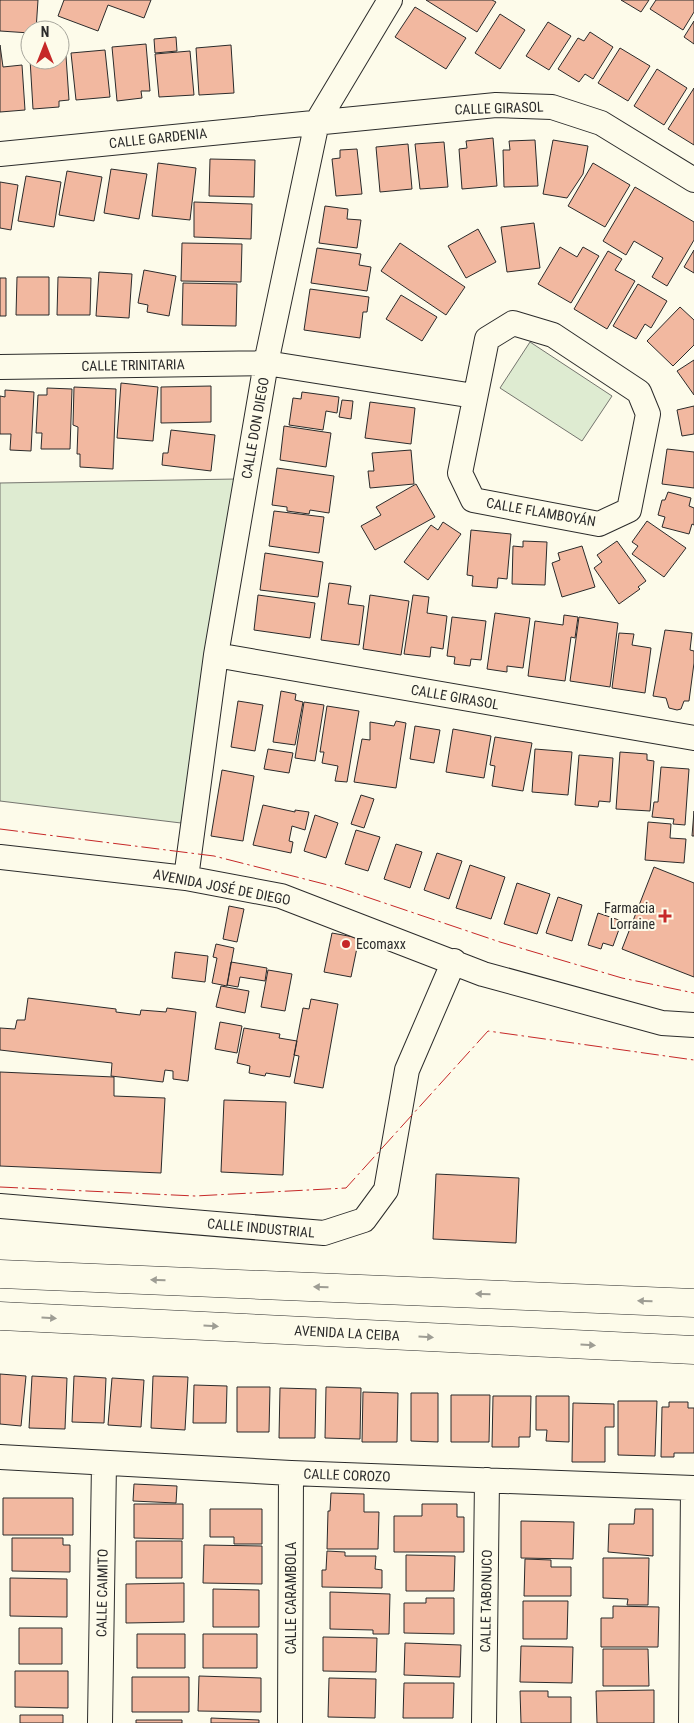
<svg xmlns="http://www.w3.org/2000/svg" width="694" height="1723" viewBox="0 0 694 1723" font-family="'Roboto Condensed',sans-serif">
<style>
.green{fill:#deebd1;stroke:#74746e}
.building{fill:#f2b8a0;stroke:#2b2b2b}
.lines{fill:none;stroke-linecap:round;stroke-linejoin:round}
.minor-casing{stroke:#2b2b2b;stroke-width:26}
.highway-casing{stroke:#2b2b2b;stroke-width:29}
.minor{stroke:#fdfbea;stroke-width:24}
.highway{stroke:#fdfbea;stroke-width:28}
.power{stroke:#c62828;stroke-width:1;stroke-dasharray:18 4 2.5 4;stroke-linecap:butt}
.oneway{fill:#9e9d94}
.poi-dot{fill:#c62828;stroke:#fdfbea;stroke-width:2}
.labels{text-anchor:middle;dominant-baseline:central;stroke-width:4;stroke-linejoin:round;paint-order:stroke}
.street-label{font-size:14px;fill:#2b2b2b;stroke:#fdfbea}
.poi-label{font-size:14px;fill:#2b2b2b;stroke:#fdfbea;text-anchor:end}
</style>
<rect width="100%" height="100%" fill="#fdfbea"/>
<path class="green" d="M530,342l82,54 -30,45 -82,-53z
M236,479l-55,344 -181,-22v-318z"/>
<path class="building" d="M0,0h38l-2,30h-6v3l-30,-2z
M64,0h87l-7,18 -36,-13 -10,26 -40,-15z
M426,0h66l4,2 -19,30z
M621,0h28l-8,12z
M656,0h38v12l-11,18 -33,-21z
M415,7l51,31 -20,31 -51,-32z
M500,14l25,16 -25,39 -25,-16z
M694,21v23l-10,-7z
M548,22l23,14 -22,34 -23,-14z
M37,27h24l1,13h-2v-10h-22z
M590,32l23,15 -20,32 -8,-5 -6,8 -21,-13 20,-31 6,3z
M176,37l1,14 -22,2 -1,-14z
M146,44l4,47h-9l1,7 -25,3 -5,-54z
M0,45l3,22 19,-2 3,45 -25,2z
M231,45l3,48 -35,2 -3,-47z
M620,48l30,18 -22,35 -30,-18z
M105,50l5,47 -34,3 -5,-47z
M190,51l4,44 -35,2 -4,-43z
M66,56l3,44 -10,1v6l-26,2 -3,-50 30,1v-3z
M657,69l30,19 -23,37 -30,-19z
M694,88v57l-26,-16z
M493,138l4,48 -35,3 -3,-40 8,-1 -1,-7z
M535,140l3,46 -34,1 -1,-37h7l-1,-9z
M553,140l35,6 -5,28 -16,24 -24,-4z
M444,142l4,45 -28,2 -5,-45z
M408,144l4,45 -32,3 -4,-45z
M357,149l5,45 -26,2 -4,-37 8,-1v-8z
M210,159l45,1 -1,37 -45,-1z
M158,163l38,5 -6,52 -38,-4z
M593,163l37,22 -25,42 -37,-21z
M111,169l36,5 -8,45 -35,-6z
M67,171l35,6 -8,44 -35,-6z
M26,176l35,6 -7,45 -36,-6z
M0,182l18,3 -7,45 -11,-2z
M635,187l59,35v18l-27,46 -15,-9 11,-19 -29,-17 -8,14 -23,-14z
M194,202l58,2 -1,35 -57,-2z
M325,206l23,3 -1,10 14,1 -4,28 -38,-5z
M534,223l6,45 -33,4 -6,-45z
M478,229l18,33 -30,16 -18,-32z
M182,243l60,1 -1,38 -60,-1z
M400,243l65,44 -19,28 -65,-44z
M560,247l17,10 6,-10 16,9 -28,47 -33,-19z
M317,248l44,6 -2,11 12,2 -4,24 -56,-8z
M694,250v23l-10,-6z
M608,251l14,8 -7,11 20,11 -28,48 -33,-20z
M144,270l32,6 -7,40 -22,-4 1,-7 -10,-2z
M99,272l33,2 -3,44 -33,-2z
M17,277h32v38h-33z
M58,277l33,1 -1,37h-33z
M0,278h6v38h-6z
M183,283l54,1 -1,42 -54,-1z
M638,284l29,17 -16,27 -6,-4 -9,15 -23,-13z
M310,289l59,8 -2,15h-4l-3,26 -56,-8z
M401,295l36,22 -15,24 -36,-22z
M680,307l14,13v25l-21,21 -26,-25z
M694,360v35l-17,-24z
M121,383l37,4 -5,54 -36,-3z
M211,386v36l-50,1v-36z
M74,387l42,2 -3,80 -33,-2v-13h-3l1,-27 -5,-2z
M47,388l25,1 -2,60h-29l1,-16h-6l2,-38h9z
M5,390l29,2 -3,59 -21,-1 1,-16h-11v-38l5,1z
M302,392l37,5 -2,16 -11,-2 -3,19 -34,-5 4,-27 8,1z
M342,400l11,1 -2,18 -12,-2z
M370,402l45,6 -4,36 -46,-6z
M694,406v28l-12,2 -5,-26z
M284,426l47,7 -5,34 -46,-7z
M171,430l44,5 -4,36 -49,-6 1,-12h5z
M667,449l27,3v36l-32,-4z
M411,450l3,34 -44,4 -2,-17h6l-2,-18z
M277,468l57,8 -5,37 -19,-3 -1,4 -22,-3v-4l-15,-2z
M416,484l19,33 -60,33 -14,-24 20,-11 -5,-8z
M668,492l23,6 -2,8 5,2v17l-2,-1 -3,10 -27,-7 3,-10 -7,-2 4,-15h3z
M274,511l50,6 -5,36 -50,-7z
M647,521l39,27 -22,29 -32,-23 6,-8 -6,-4z
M443,522l18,12 -33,46 -24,-18 27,-37 7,5z
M471,530l40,4 -4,45 -9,-1 -1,10 -25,-2 1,-10 -6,-1z
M523,541l24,1 -2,43 -33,-1 1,-38 10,1z
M617,541l29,40 -8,6 2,2 -21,15 -25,-36 8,-6 -5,-7z
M582,546l13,41 -33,10 -10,-34 8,-3 -2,-7z
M265,553l58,9 -5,35 -58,-7z
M329,583l22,3 -3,18 16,2 -5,39 -38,-5z
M258,595l57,8 -5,35 -56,-8z
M370,595l39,6 -8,54 -38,-6z
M413,595l16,2 -2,16 20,3 -4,33 -12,-2 -1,10 -26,-3z
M495,613l35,5 -7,50 -16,-2v6l-20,-3z
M564,615l14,2 -3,21 -4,-1 -6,44 -37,-5 7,-55 28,4z
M452,617l34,4 -5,39 -10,-1 -1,7 -16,-2 1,-7 -8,-1z
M579,617l39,6 -8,64 -40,-6z
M665,630l27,3 -2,17 4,1v12l-5,38h-5l-3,8 -4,1 -8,-2 -3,-10 -13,-2z
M619,633l15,1 -2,11 19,3 -6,45 -33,-5z
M281,691l15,3 -1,6 8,2 -8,43 -22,-3z
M238,701l25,4 -8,46 -24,-4z
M304,702l20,3 -9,56 -20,-3z
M327,706l32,5 -12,71 -12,-1 3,-15 -16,-3 2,-11h-4z
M396,721l10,2 -10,65 -42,-6 8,-43 8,1v-18l24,4z
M415,726l25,4 -6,33 -24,-4z
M453,729l38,7 -7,42 -38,-6z
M495,737l37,6 -9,48 -31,-5 3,-20 -5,-1z
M268,749l25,4 -4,20 -25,-4z
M535,749l37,3 -4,43 -36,-3z
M620,752l27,2v6l7,1 -4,50 -34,-2z
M579,755l34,3 -3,44 -11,-1 -1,6 -23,-2z
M661,767l28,2 -4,56 -12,-1 1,-5 -22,-2 2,-15h4z
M222,770l32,6 -11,65 -32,-5z
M361,795l13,4 -10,29 -13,-4z
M263,805l32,7v-2l14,2 -4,18 -13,-4 -3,15 4,1 -2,11 -38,-8z
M694,811v25h-2z
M315,815l23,8 -12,35 -22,-7z
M648,822l23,2 -1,14 16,1 -2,24 -39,-3z
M356,830l24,7 -12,34 -23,-7z
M396,844l26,8 -12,36 -26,-9z
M437,853l25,8 -13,38 -25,-9z
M470,865l35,12 -14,42 -35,-11z
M654,867l40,16v94l-72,-28z
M517,883l33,11 -13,40 -33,-10z
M558,897l24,8 -10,36 -26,-8z
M229,906l15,3 -7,33 -14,-3z
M598,913l24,8 -9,25 -10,-3 -2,6 -13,-4z
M332,933l27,5 -8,39 -27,-5z
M216,944l18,4 -7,38 -15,-3 5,-25 -4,-1z
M175,952l33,4 -3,26 -33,-4z
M231,962l36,6 -2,13 -25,-4 -2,10 -11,-2z
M268,970l24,4 -7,37 -24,-4z
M221,986l28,5 -4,22 -29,-6z
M28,998l88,11v3l24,3 1,-5 25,2 1,-4 29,4 -8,69 -15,-2v-8l-8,-1 -2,12 -52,-6 1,-13 -112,-13v-22l15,1 2,-9h8z
M311,999l27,5 -15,84 -29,-5 5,-27 -5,-1 9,-47 6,1z
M220,1022l22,4 -5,27 -22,-4z
M244,1028l36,6 -1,4 18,3 -7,36 -24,-4 -1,3 -16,-3 1,-7 -13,-3z
M0,1072l114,5v19l51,2 -4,75 -161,-7z
M224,1100l62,2 -3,73 -62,-3z
M436,1174l83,4 -3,65 -83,-4z
M0,1374l26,2 -5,50 -21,-2z
M32,1376l35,2 -2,51 -36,-1z
M74,1376l32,2 -2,45 -32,-1z
M153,1376l35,1 -3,53 -34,-2z
M112,1378l32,2 -3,47 -33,-2z
M194,1385l33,1 -1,37h-33z
M237,1387h33l-1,45h-32z
M326,1387l35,1 -1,51 -35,-1z
M280,1388l36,1 -1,49h-36z
M363,1392l35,1 -1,49h-35z
M411,1393h27v49l-27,-1z
M451,1395h39l-1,47h-38z
M493,1396h38l-1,41h-11v10h-27z
M536,1396h33v46l-23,-1 1,-11h-11z
M618,1401h39l-2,55 -37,-1z
M669,1402h19v6h6v45h-20v4h-13l1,-50h7z
M573,1403l41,1v23h-9v35h-33z
M134,1484l43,2 -1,17 -43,-2z
M331,1493l33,1v18h15l-1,37h-51l1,-38h2z
M3,1498h70v37h-70z
M134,1504h49v35l-49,-1z
M422,1504h35v13h7v35h-70v-36h28z
M210,1509h52v35h-28v-7h-24z
M635,1509h18v47l-45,-4 1,-28h25z
M521,1521l53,1 -1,37 -52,-1z
M12,1538h51v7h7v27l-58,-1z
M136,1541h46v37h-46z
M204,1545l58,1v38l-59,-1z
M327,1551l18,1v4h31l-1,13 7,1v18l-60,-1v-17h4z
M406,1555l49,1 -1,35h-48z
M603,1558h46l-1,47h-21l1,-6 -25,-1z
M525,1559l26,1v7h20v29h-47z
M10,1578l57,1v38l-57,-1z
M184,1583v39l-58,1v-39z
M213,1589l46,1v37h-46z
M330,1592l60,2 -1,40h-16v-4l-43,-1z
M426,1598h28v36l-50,-1v-30h22z
M523,1601h45l-1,38h-44z
M613,1606l46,1 -1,40h-57v-29h12z
M19,1628h43v36h-43z
M137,1634h48v34h-48z
M203,1634h54v34h-54z
M323,1637l54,1 -1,34 -53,-1z
M405,1643l56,2 -1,32 -56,-2z
M521,1646l52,1 -1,36 -52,-1z
M603,1649h45l1,37h-46z
M15,1671h53v37l-53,-1z
M199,1676l62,2v34l-63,-1z
M132,1677h57v35h-57z
M329,1678l47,1 -1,39 -47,-1z
M404,1683h50l-1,35h-50z
M654,1690v33h-57l-1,-32z
M520,1691h28v6h23v26h-50z
M20,1715h43v8h-43z
M211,1718l48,2v3h-48z
M136,1720h46v3h-46z"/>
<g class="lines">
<defs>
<path id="minor" d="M0,154l496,-49 56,2 49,16 93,57
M513,323l40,12 86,57 9,22 -19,96 -30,14 -126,-24 -13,-27 27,-134z
M0,367l266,-4 208,33
M216,655l478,83
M0,857l186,21 95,18 202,78 179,49 32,2
M186,878l30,-223 50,-292 51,-241 73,-122
M0,1206l324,27 40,-13 22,-30 21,-120 47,-109
M0,1457l291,16 403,15
M100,1723l4,-260
M290,1723l1,-250
M484,1723l3,-243
M691,1723l2,-235"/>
<path id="highway" d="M0,1274l694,29
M0,1316l694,34"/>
</defs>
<use href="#minor" class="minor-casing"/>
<use href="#highway" class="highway-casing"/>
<use href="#minor" class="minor"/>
<use href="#highway" class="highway"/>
<path class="power" d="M0,829l214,27 126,32 160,54 122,36 72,15
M0,1187l195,9 151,-8 142,-157 206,29"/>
</g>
<defs><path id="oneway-solid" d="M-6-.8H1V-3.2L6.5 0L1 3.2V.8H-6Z" transform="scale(1.25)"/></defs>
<g class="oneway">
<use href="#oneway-solid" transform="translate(158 1280) rotate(-178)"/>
<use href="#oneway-solid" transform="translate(321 1287) rotate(-178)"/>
<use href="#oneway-solid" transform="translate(483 1294) rotate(-178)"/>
<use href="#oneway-solid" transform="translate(645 1301) rotate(-178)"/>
<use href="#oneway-solid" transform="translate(49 1318) rotate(3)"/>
<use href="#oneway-solid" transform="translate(211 1326) rotate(3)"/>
<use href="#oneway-solid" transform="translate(426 1337) rotate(3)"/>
<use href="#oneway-solid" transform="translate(588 1345) rotate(3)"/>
</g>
<g class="poi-dot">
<path d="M662.5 908.5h5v5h5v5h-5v5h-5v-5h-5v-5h5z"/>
<circle cx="346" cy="944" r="5"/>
</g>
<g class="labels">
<g class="street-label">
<text transform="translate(499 108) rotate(-2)">CALLE GIRASOL</text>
<text transform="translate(158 138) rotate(-6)">CALLE GARDENIA</text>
<text transform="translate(133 365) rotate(-1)">CALLE TRINITARIA</text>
<text transform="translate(255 428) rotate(-80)">CALLE DON DIEGO</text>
<text transform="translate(541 512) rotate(10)">CALLE FLAMBOYÁN</text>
<text transform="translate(455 697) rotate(10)">CALLE GIRASOL</text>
<text transform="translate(222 887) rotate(11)">AVENIDA JOSÉ DE DIEGO</text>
<text transform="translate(261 1228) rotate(5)">CALLE INDUSTRIAL</text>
<text transform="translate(347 1333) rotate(3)">AVENIDA LA CEIBA</text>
<text transform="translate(347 1475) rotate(2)">CALLE COROZO</text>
<text transform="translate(102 1593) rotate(-89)">CALLE CAIMITO</text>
<text transform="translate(291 1598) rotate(-90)">CALLE CARAMBOLA</text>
<text transform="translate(486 1601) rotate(-89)">CALLE TABONUCO</text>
</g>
<g class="poi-label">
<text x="655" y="908">Farmacia<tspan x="655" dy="16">Lorraine</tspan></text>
<text x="356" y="944" text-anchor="start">Ecomaxx</text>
</g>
</g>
<g transform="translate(45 45)"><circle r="24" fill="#fdfbea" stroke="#a9a89e"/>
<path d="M0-4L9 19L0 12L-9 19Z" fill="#c62828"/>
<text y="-8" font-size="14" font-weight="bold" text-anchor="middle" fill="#2b2b2b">N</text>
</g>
</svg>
